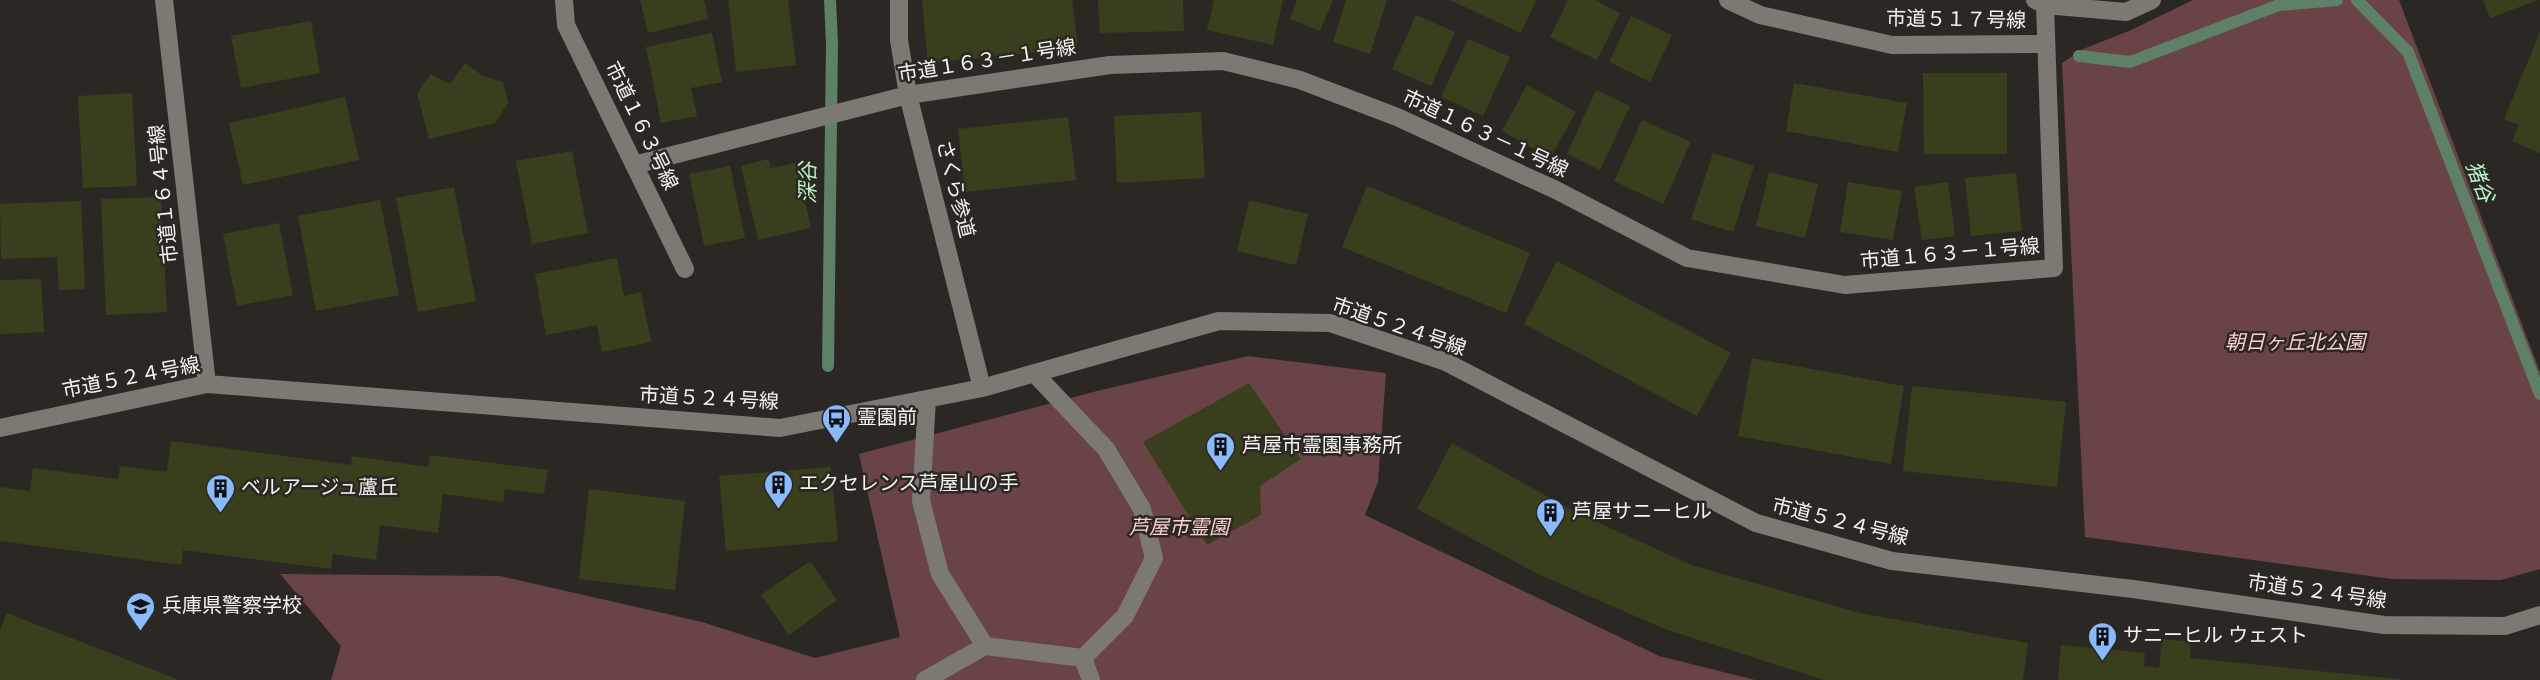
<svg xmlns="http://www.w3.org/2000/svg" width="2540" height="680" viewBox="0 0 2540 680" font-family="Spectral,'Noto Sans JP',serif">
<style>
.green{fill:#6a4346}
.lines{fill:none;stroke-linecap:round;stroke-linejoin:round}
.stream{stroke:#5d8066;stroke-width:12}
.building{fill:#393f1c}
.minor{stroke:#7c7973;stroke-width:18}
.labels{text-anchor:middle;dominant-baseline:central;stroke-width:5;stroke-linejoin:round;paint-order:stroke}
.street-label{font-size:20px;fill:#f5f3f0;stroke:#2b2824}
.park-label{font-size:20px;font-style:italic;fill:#fed0d3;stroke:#2b2824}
.poi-label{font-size:20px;fill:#f5f3f0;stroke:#2b2824;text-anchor:start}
.water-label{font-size:21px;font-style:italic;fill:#b7f3c6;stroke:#2b2824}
</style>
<rect width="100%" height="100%" fill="#2b2824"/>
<path class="green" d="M2193,0h206l141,372v197l-39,11 -109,-1 -307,-42 -23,-474 21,-14 46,-18z
M1248,356l138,17 -8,109 -13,33 294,141 96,24h-1424l10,-34 -61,-72 220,2 202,46 113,36 85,-21 -41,-183 238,-63z"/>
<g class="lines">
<path class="stream" d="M2357,0l51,52 132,342
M2079,56l51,6 149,-57 58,-5
M828,366l4,-322 -2,-44"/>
</g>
<path class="building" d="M640,0h64l4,19 -60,14z
M728,0h60l8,65 -60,7z
M922,0h150l6,48 -150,15z
M1098,0h85l1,31 -84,2z
M1214,0h69l-10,45 -66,-15z
M1297,0h36l-13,31 -30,-12z
M1346,0h41l-17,54 -37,-12z
M1450,0h86l-15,33z
M1568,0h27l25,13 -23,47 -47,-23z
M2483,0h55l-48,18z
M1416,15l39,17 -24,54 -39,-17z
M1631,16l41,19 -22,47 -41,-20z
M311,21l9,52 -79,15 -10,-52z
M2540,32v121l-28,-12 7,-16 -15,-6z
M712,33l10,49 -31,6 6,28 -36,7 -15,-76z
M1468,39l42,18 -27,59 -42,-19z
M465,63l18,13 20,6 5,21 -13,20 -66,16 -12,-46 14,-19 19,10z
M1923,73h84v81h-83z
M1794,83l113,20 -9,49 -112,-21z
M1527,85l49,27 -26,46 -48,-27z
M1596,90l34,16 -30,64 -33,-16z
M132,93l5,93 -54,2 -5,-92z
M345,97l14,63 -116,25 -14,-62z
M1201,112l4,66 -88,5 -3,-67z
M1068,117l8,63 -111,12 -7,-63z
M1642,120l49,22 -28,62 -49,-23z
M572,151l16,82 -56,11 -16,-83z
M1713,153l41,13 -21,66 -42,-13z
M768,159l3,9 25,-5 15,65 -53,12 -17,-74z
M730,166l15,72 -41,8 -15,-72z
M1769,172l49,12 -13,54 -49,-12z
M2016,173l6,58 -51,5 -6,-58z
M1848,182l54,9 -9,49 -53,-8z
M1948,182l7,54 -33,4 -8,-53z
M1367,186l163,67 -24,60 -164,-66z
M454,187l22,114 -58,11 -22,-114z
M161,197l6,115 -61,3 -5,-116z
M380,200l19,95 -83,16 -18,-95z
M1249,200l59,14 -12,51 -59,-14z
M81,201l4,88 -26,1 -2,-33 -56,2 -1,-55z
M279,223l14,72 -56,11 -14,-72z
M617,258l7,38 17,-4 10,50 -49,10 -5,-27 -51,10 -11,-61z
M1557,261l174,92 -34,63 -173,-92z
M41,279l3,53 -44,2v-54z
M1752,358l152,28 -13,78 -153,-28z
M1249,383l52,76 -41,27 1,29 -54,30 -64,-103z
M1912,386l154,16 -9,85 -154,-16z
M171,441l180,24 1,-9 76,11 2,-12 118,15 -4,24 -39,-5 -2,13 -60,-8 -5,39 -58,-8 -4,35 -43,-6 -2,15 -148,-19 -2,15 -181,-24v-54l30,4 3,-23 85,11 2,-13 47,6z
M1452,443l119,67 120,55 169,48 168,30 -5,37h-199l-159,-51 -125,-54 -123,-66z
M831,467l7,74 -112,10 -7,-75z
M589,489l96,12 -10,89 -96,-11z
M810,561l27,39 -48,35 -28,-40z
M7,613l172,67h-179v-50z
M2162,639l29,3 -1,16 216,22h-348l3,-35 84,8 -1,13 15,2z"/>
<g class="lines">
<path class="minor" d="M164,0l43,384
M564,0l2,25 119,244
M899,0v40l9,55 74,293
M1728,0l32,15 132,30 153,-1
M2035,0l10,5 81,7 26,-12
M634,165l274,-70 202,-30 113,-4 77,19 97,37 159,73 131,68 158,27 209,-17 -9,-263
M927,399l-6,102 19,73 45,72 98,12 42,-42 29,-58 -12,-49 -36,-60 -72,-76
M0,428l207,-44 573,44 202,-40 237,-67 111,2 116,39 310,161 136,38 241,28 251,36 121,1 35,-11
M1083,658l8,22
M925,680l60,-34"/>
</g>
<defs>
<symbol id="bus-pin" viewBox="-11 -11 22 30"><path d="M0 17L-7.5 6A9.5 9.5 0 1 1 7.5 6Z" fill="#89bafc" stroke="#2b2824"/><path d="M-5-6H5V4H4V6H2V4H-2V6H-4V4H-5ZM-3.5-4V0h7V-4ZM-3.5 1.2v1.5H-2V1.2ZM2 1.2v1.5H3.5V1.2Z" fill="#111"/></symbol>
<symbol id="building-pin" viewBox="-11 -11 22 30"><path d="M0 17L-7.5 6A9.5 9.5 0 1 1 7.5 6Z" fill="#89bafc" stroke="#2b2824"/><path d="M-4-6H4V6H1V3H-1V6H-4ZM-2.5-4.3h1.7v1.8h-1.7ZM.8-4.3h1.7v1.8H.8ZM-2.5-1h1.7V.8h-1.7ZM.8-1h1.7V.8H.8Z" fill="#111"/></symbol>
<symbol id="school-pin" viewBox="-11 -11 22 30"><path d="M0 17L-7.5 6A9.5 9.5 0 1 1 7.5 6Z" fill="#89bafc" stroke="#2b2824"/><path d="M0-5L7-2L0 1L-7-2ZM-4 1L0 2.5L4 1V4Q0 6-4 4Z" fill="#111"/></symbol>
</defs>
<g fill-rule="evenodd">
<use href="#bus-pin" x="820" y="402" width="33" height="45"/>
<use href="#building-pin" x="1204" y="430" width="33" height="45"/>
<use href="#building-pin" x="762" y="468" width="33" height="45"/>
<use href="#building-pin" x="204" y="472" width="33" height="45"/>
<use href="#building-pin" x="1534" y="496" width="33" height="45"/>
<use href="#school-pin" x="124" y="590" width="33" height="45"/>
<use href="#building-pin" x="2086" y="620" width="33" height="45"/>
</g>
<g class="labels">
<g class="street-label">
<text transform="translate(1956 20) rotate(1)">市道５１７号線</text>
<text transform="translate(987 61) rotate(-9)">市道１６３－１号線</text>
<text transform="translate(641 126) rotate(64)">市道１６３号線</text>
<text transform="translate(1485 134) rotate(25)">市道１６３－１号線</text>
<text transform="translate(955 189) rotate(76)">さくら参道</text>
<text transform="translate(164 194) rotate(-96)">市道１６４号線</text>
<text transform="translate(1950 254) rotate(-5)">市道１６３－１号線</text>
<text transform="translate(1399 327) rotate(19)">市道５２４号線</text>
<text transform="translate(131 378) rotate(-11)">市道５２４号線</text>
<text transform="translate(709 399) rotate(3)">市道５２４号線</text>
<text transform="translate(1840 522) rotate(14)">市道５２４号線</text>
<text transform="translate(2317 592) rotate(8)">市道５２４号線</text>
</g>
<g class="park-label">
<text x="2295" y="343">朝日ヶ丘北公園</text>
<text x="1179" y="528">芦屋市霊園</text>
</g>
<g class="poi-label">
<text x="857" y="418">霊園前</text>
<text x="1242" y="446">芦屋市霊園事務所</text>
<text x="799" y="484">エクセレンス芦屋山の手</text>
<text x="241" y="488">ベルアージュ蘆丘</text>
<text x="1572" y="512">芦屋サニーヒル</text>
<text x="162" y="606">兵庫県警察学校</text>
<text x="2123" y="636">サニーヒル ウェスト</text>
</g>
<g class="water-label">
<text transform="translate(2479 182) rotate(69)">猪谷</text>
<text transform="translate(809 183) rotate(-90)">深谷</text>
</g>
</g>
</svg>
